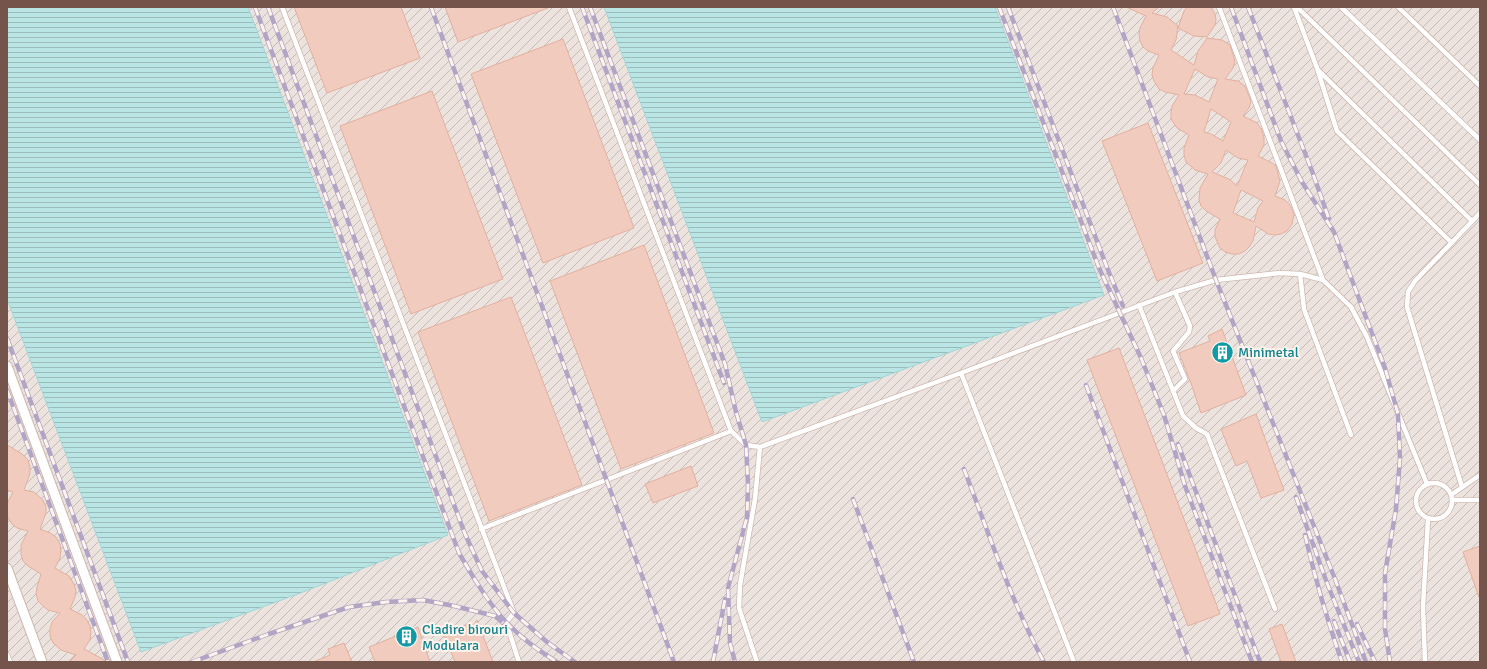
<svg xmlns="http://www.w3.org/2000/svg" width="1487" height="669" viewBox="0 0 1487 669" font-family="Signika,sans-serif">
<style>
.industrial{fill:url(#industrial-furrows)}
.water{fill:url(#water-rules);stroke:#a0d6d6}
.building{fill:#f1cbbd;stroke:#e3af9e;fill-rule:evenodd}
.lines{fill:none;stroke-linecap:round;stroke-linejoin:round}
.service-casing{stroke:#cfb8af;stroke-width:6}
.minor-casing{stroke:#cfb8af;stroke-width:11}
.service{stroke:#fff;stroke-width:4.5}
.minor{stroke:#fff;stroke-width:9}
.rail-casing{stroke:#b1a4c5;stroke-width:4.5}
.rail{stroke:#fff4eb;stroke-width:3;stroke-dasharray:9;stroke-linecap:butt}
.labels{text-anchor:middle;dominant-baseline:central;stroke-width:4;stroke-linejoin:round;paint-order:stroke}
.culture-label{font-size:14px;fill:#0d838f;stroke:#fff4eb;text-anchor:start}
</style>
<defs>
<pattern id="industrial-furrows" width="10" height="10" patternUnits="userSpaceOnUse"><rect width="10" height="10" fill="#ece3df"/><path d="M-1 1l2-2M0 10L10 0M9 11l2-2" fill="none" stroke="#c4bbb7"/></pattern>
<pattern id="water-rules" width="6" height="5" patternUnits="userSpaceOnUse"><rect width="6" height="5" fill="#bae5e5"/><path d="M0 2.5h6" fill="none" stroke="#9cbcbc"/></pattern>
</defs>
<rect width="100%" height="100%" fill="#fcf0e5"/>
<path class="industrial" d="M248,7h1232v655h-1473v-363l134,353z"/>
<path class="water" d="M7,7h241l200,528 -145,57 -162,60 -134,-353z
M604,7h391l109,288 -342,127z"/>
<path class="building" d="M294,7h107l19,51 -93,35z
M445,7h103v1l-90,34z
M1126,7h33l-7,6 15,4 11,9 -2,14 -5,10 23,15 4,-14 9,-13 15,2 8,5 5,16 -2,7 -8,11 13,2 7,5 6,15 -2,7 -6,8 14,7 5,7 2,8v7l-6,11 14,7 4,3 4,15 -5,15 10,4 5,5 4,9 -2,10 -5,7 -6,3 -6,1 -7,-1 -12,-8 -3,15 -4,6 -4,4 -6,3h-7l-7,-2 -5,-4 -5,-11v-7l5,-11 -14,-8 -5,-5 -2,-6 1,-12 8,-14 -13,-4 -9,-8 -2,-7v-7l5,-13 -12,-7 -6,-9v-7l1,-6 7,-11 -14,-3 -6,-3 -5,-8 -2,-6 1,-7 6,-13 -11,-4 -5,-4 -3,-6 -1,-7 1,-6 6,-12zM1195,69l13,8 10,2 -9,23 -14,-7 -11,-1zM1211,109l20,13 -8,19 -12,-7 -7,-2zM1226,150l12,8 10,2 -11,26 -8,-7 -17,-7 9,-9zM1241,190l22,11 -5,7 -4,14 -21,-9z
M1187,7h24l4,7 1,6 -1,5 -8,12 -13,-1 -16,-8 6,-17z
M563,39l71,189 -91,35 -72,-189z
M432,91l71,188 -92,35 -71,-188z
M1148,123l55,140 -46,18 -55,-140z
M644,245l70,188 -93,36 -71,-188z
M511,297l71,188 -93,36 -71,-189z
M1222,329l24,66 -45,18 -9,-27 -13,-33 31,-12 -2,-5z
M1119,348l101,266 -32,12 -101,-266z
M1256,414l28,76 -23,8 -14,-37 -11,5 -15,-37z
M7,445l15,9 6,6 2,7v7l-6,16 10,2 9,8 3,6v7l-6,16 10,4 6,4 4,7 1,7 -1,7 -5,10 14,8 5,8 2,6 -1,7 -5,12 12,6 5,5 3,6 1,7 -1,7 -6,9 24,13h-39l7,-7 -15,-5 -8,-7 -3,-7v-7l2,-7 8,-9 -12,-3 -5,-4 -5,-5 -2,-7 1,-7 4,-13 -13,-8 -5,-5 -2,-7v-9l7,-14 -11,-3 -5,-4 -5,-8v-12l6,-12 -6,-2z
M691,466l7,20 -45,17 -8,-19z
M1480,546v50l-1,1 -16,-45z
M477,620l16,42h-38l-12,-29 7,3 9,-9 7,-2 6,2z
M1282,624l14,38h-15l-12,-33z
M418,627l12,35h-55l-6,-15z
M344,643l8,19h-39l17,-7 -2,-6z"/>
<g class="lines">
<defs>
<path id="service" d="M282,7l232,606 -8,9 13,40
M569,7l162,424
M1219,7l104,273
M1294,7l23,61 20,63 115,112
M1297,7l183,178
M1341,7l139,133
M1398,7l82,79
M1318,70l154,151
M1300,274l4,35 47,126
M1139,305l44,111 13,12 11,6 68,175
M961,373l113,289
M1173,391l12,-12 -12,-28 16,-19 1,-6 -15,-34
M1416 501a18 18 0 1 1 36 0a18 18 0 1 1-36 0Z
M1462,487l-55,-180 1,-15 7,-11 65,-68
M1451,495l29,-20
M1452,500h28
M481,529l250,-98 15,14 14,2 201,-74 214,-81 41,-12 64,-7 20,1 23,6 28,27 16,30 60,147
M7,655l3,7
M757,662l-18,-54 1,-23 15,-86 5,-52
M1425,662l-2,-55 5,-88"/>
<path id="minor" d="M7,366l110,296
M7,568l35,94"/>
</defs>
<use href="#service" class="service-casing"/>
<use href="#minor" class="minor-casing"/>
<use href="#service" class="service"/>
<use href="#minor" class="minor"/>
<defs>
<path id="rail" d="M255,7l204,546c14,24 28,48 47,69 14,15 33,29 51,40
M268,7l197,527 17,37 32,42 33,29 28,20
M431,7l243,655
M582,7l142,376
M590,7l135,357 11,48 10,33 2,40 -1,32 -19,71 2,55 5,19
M999,7l100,261 42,90 23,57 21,71 67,176
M1008,7l100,263 15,36
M1113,7l103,273 119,299 31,83
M1231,7l50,134 21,41 32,50 51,136 13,46 2,44 -4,51 -11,64v56l5,33
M1248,7l64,164 17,48
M7,338l121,324
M1086,385l104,277
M7,390l101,272
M1178,444l82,218
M964,469c25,65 47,132 80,193
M1296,497l31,86 32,79
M853,499l61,163
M1305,535c10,43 22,85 37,127
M1334,621l16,41
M1357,624l18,38
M192,662l77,-28 80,-27 37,-5 37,-2 31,6 41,10 8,7
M713,662l12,-63"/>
</defs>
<use href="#rail" class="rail-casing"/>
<use href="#rail" class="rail"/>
</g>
<defs>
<symbol id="building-disc" viewBox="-11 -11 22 22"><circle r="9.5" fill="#0f9aa8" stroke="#fff4eb"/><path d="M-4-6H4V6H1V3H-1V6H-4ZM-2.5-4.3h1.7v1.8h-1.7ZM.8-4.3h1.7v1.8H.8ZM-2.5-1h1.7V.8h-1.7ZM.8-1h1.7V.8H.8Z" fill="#fff"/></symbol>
</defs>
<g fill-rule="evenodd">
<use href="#building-disc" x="1210" y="340" width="25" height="25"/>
<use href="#building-disc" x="394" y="624" width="25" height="25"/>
</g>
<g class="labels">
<g class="culture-label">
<text x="1238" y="352">Minimetal</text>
<text x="422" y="629">Cladire birouri<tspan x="422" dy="16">Modulara</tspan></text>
</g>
</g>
<rect width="1487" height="669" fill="none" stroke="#74544b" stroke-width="16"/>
</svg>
